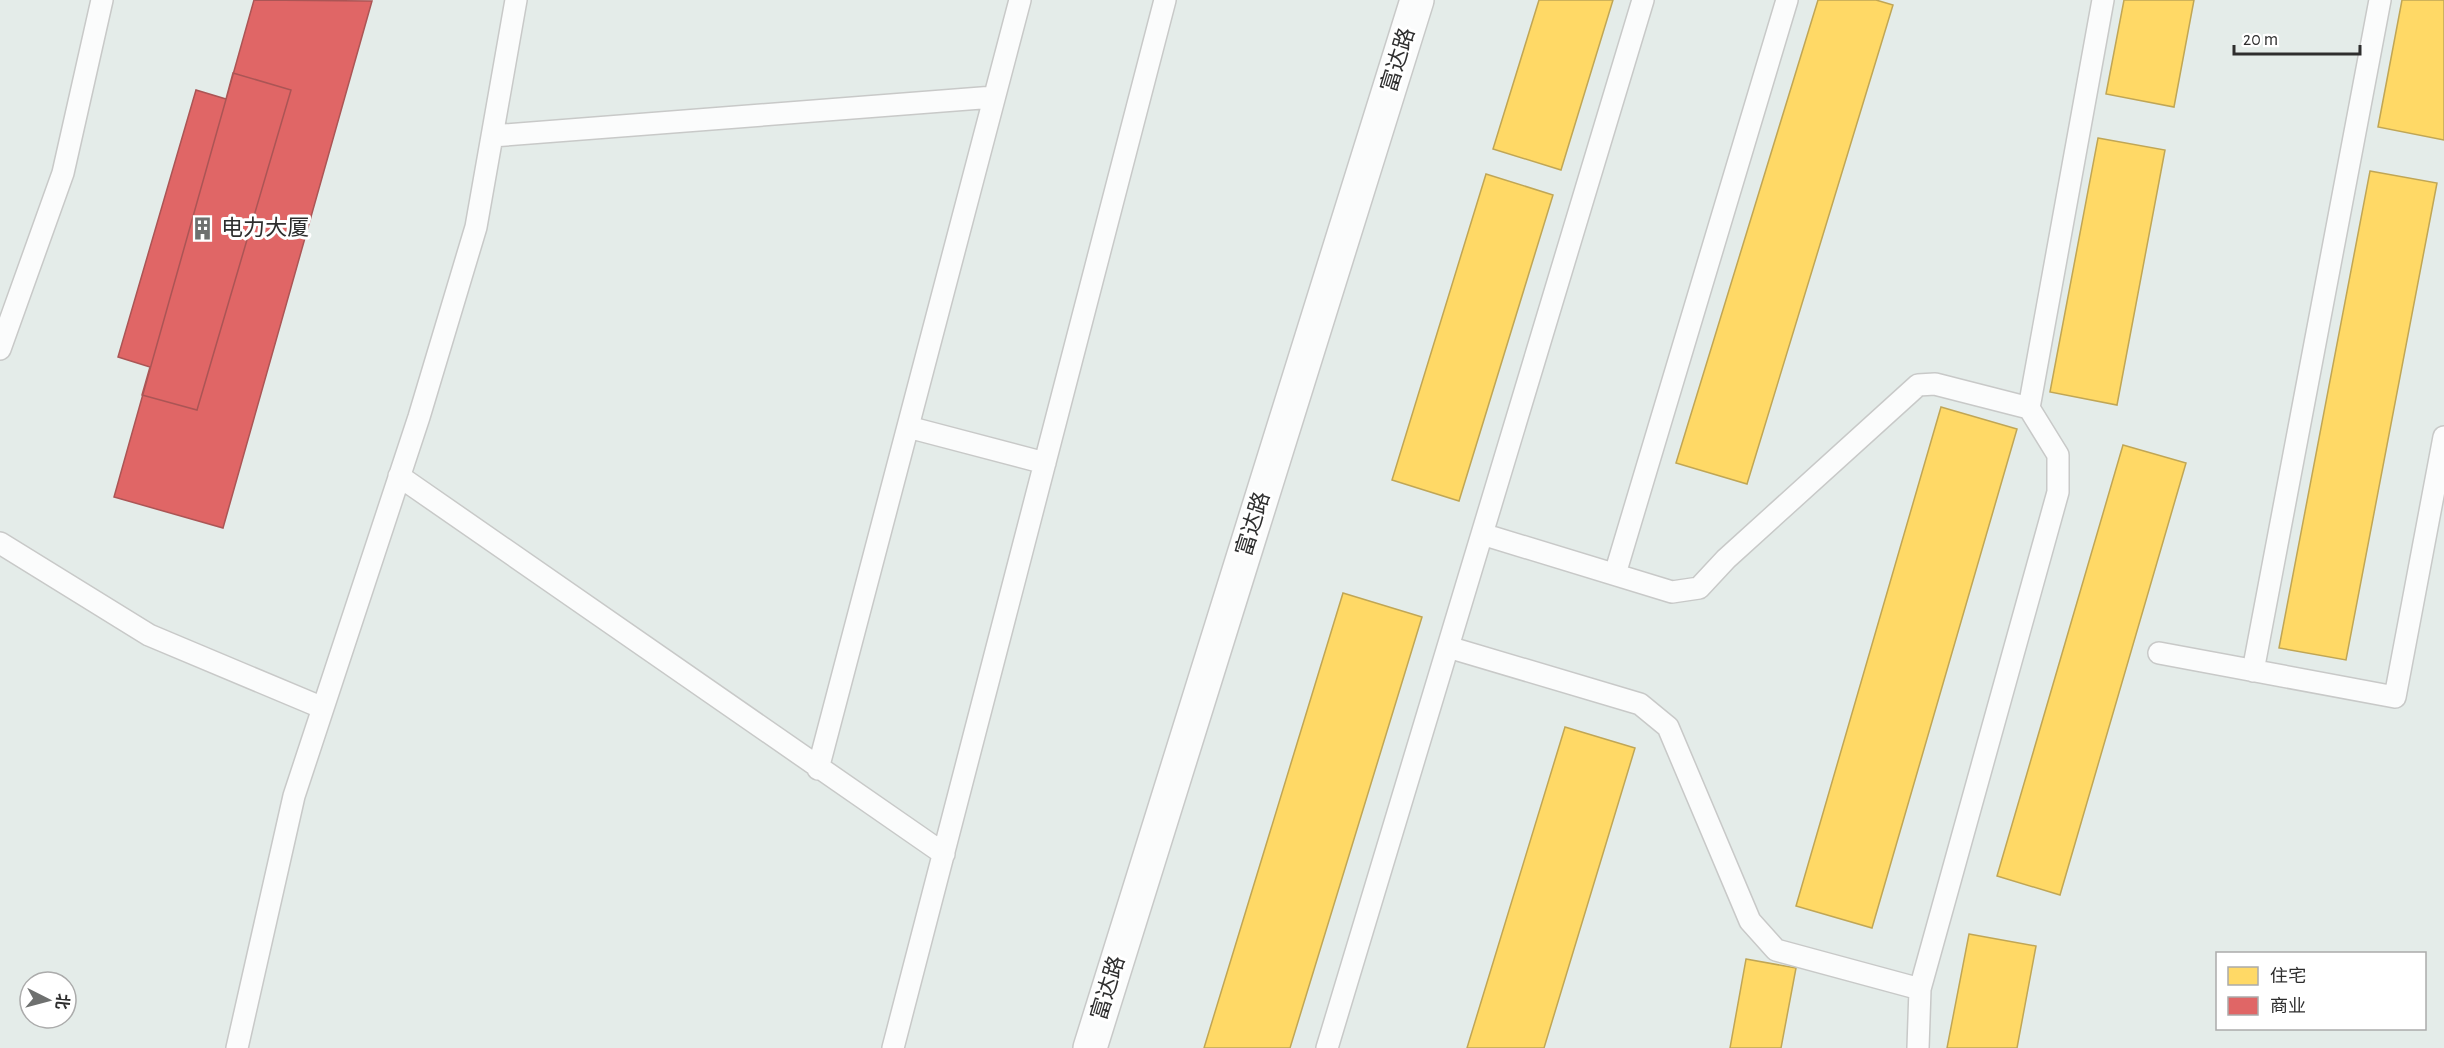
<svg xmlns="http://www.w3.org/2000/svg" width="2444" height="1048" viewBox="0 0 2444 1048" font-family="'Alegreya Sans','Noto Sans SC',sans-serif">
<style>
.homes{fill:#ffd966;stroke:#c0a655;stroke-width:1.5}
.shops{fill:#e06666;stroke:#ab5555;stroke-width:1.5}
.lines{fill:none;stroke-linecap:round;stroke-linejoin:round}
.service-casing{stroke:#c8c9c8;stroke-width:24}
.tertiary-casing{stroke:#c8c9c8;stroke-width:36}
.service{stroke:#fbfcfc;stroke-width:21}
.tertiary{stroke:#fbfcfc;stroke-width:33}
.labels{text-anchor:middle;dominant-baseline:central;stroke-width:6;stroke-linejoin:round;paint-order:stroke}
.street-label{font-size:22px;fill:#2e2e2e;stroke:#fff}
.poi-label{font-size:22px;fill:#2e2e2e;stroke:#fff;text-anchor:start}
</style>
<rect width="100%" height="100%" fill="#e4ece9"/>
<path class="homes" d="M1539,0h74l-52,170 -68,-21z
M1818,0h58l17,5 -146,479 -71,-21z
M2124,0h70l-20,107 -68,-13z
M2402,0h42v140l-66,-13z
M2098,138l67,12 -48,255 -67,-13z
M2370,171l67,12 -91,477 -67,-12z
M1486,174l67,21 -94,306 -67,-21z
M1941,407l76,22 -145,499 -76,-22z
M2123,445l63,18 -126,432 -63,-19z
M1343,593l79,24 -132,431h-86z
M1565,727l70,21 -91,300h-77z
M1969,934l67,12 -19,102h-70z
M1746,959l50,9 -15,80h-51z"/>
<path class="shops" d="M254,0l118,1 -149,527 -109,-31z
M233,73l58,17 -94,320 -55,-15 8,-28 -32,-10 78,-267 30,9z"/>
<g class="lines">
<defs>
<path id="service" d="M492,136l502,-39
M0,349l63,-176 39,-173
M908,427l137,36
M399,476l545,378
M1482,534l190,58 27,-4 27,-29 192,-174 17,-1 94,24 74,-408
M0,543l149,92 174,73
M1615,574l172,-574
M1448,647l192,57 28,23 82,194 26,29 144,39
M2159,653l236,44 49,-260
M2253,671l127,-671
M818,769l202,-769
M237,1048l57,-252 125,-379 57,-190 40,-227
M893,1048l272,-1048
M1327,1048l316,-1048
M1918,1048l2,-59 138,-497v-37l-29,-47"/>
<path id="tertiary" d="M1090,1048l327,-1048"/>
</defs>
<use href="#service" class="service-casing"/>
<use href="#tertiary" class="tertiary-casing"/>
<use href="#service" class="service"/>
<use href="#tertiary" class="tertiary"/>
</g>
<defs>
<symbol id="building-bare" viewBox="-9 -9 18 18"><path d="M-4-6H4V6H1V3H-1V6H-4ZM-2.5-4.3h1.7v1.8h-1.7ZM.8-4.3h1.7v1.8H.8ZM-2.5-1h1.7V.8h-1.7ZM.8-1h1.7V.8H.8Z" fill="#6e706f" stroke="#fff" stroke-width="2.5" paint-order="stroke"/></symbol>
</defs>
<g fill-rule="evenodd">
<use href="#building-bare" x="186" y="212" width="33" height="33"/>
</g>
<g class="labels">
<g class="street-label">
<text transform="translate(1398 60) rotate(-73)">富达路</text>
<text transform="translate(1253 524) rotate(-73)">富达路</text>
<text transform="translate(1108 988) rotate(-73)">富达路</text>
</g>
<g class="poi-label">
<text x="221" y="228">电力大厦</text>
</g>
</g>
<rect x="2216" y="952" width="210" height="78" fill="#ffffff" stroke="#ababab" stroke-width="1.5"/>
<rect x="2228" y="967" width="30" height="18" fill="#ffd966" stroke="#ababab" stroke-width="1.5"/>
<text x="2270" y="982" font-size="18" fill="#2e2e2e">住宅</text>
<rect x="2228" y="997" width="30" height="18" fill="#e06666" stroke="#ababab" stroke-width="1.5"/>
<text x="2270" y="1012" font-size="18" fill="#2e2e2e">商业</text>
<g transform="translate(48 1000) rotate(96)"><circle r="28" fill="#ffffff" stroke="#ababab" stroke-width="1.5"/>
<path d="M0-4.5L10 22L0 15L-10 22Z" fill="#6e706f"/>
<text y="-9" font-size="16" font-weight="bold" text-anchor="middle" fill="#2e2e2e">北</text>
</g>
<path d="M2234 45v9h126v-9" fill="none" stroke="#2e2e2e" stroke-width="3"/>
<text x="2243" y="45" font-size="18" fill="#2e2e2e" stroke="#ffffff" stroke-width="4.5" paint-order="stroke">20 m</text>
</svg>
